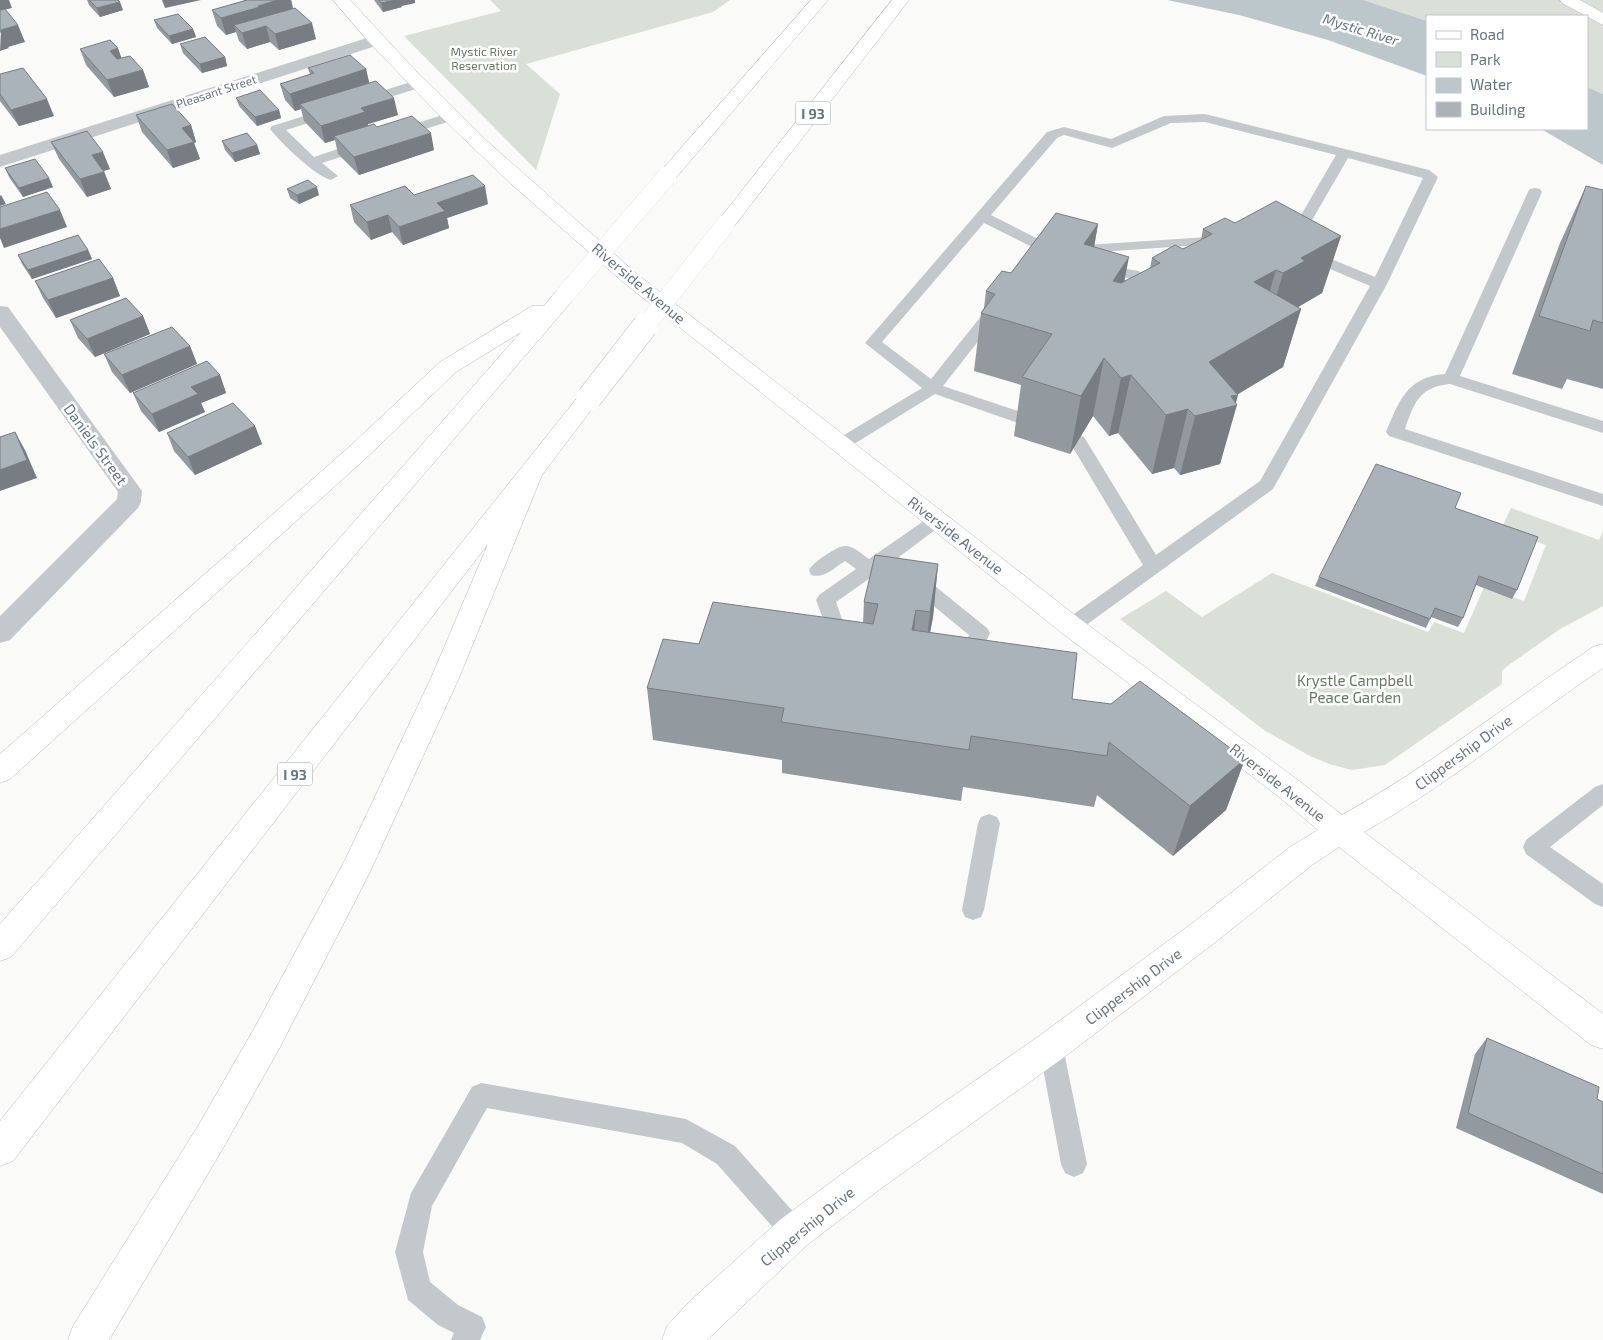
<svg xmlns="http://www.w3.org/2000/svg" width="1603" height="1340" viewBox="0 0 1603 1340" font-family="'Exo 2',sans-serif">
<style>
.green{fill:#dadfd7}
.water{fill:#bbc7cb}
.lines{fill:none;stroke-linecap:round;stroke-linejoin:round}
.secondary-casing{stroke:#b3babf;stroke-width:1}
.primary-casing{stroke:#b5babe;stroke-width:1}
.highway-casing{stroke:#b4b9bd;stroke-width:1}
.lane{fill:#c3c8cc;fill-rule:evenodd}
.street{fill:#c3c8cc;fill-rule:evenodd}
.secondary{fill:#fff;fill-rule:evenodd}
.primary{fill:#fff;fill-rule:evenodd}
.highway{fill:#fff;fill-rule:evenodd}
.highway-bridge-far1-casing{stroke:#b4b9bd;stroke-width:19;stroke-linecap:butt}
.highway-bridge-casing{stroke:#b4b9bd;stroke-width:26;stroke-linecap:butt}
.highway-bridge-far1{stroke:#fff;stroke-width:19}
.highway-bridge{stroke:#fff;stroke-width:25}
.wall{fill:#929a9f}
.shaded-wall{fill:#777d82}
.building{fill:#aab3b9;stroke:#777d82}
.labels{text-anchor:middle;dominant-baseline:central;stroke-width:5;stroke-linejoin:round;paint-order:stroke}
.far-park-label{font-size:12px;fill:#687a64;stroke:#fff}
.far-street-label{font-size:12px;fill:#657683;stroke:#fff}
.far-water-label{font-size:14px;font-style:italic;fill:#60757c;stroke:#fff}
.shield{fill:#fff;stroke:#939fa8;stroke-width:1}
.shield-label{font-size:14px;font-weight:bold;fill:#657683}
.street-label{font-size:15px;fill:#657683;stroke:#fff}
.park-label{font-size:15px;fill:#687a64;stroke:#fff}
</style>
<rect width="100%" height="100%" fill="#fafaf8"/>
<path class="green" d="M490,0h240l-17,12 -187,52 34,30 -24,76 -132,-134 97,-25z
M1363,0h240v94l-16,-7v-71h-160v5z
M1511,508l88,32 4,-8v74l-43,23 -54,38 -4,4v13l-117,81 -33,5 -23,-6 -19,-8 -46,-26 -144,-111 46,-28 36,26 70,-44 156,59 6,-10 30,11 20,-46 40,14 22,-56 -45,-16z"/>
<path class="water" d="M1167,0h196l64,21v55l-99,-36 -89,-25z
M1587,87l16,7v71l-62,-36h46z"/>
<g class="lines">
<defs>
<path id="secondary" d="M333,0h17l65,70 72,71 150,133 443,345 218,161 44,35c88,-49 168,-113 251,-168l10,-3v24c-80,54 -155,117 -239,164l239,182v35l-12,-4 -252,-198 -27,18 -99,79 -150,114 -180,129 -76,58 -100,95h-45l5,-14 22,-24 92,-83 76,-56 182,-127 152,-112 99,-77 28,-17 -40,-34 -216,-163 -439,-351 -113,-99 -72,-69 -70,-73z"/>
<path id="primary" d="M1560,0h20l23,13v12l-41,-22z"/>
<path id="highway" d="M811,0h17l-154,180 -7,2 -7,-2 -3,-4 3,-4z
M892,0h17l-177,229 -7,2 -7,-2 -3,-4 3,-4z
M564,290l8,1 3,5 -3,5 -561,656 -11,4v-37l521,-592 -65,40 -92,88 -354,319 -10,4v-29l348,-306 92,-86 92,-56h12l12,-15z
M589,391l8,2 3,5 -58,77 -83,203 -90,196 -90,175 -57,101 -113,190h-41l5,-14 125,-200 57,-99 91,-169 85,-180 57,-134 -475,617 -13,5v-45l581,-728z"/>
</defs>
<use href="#secondary" class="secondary-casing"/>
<use href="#primary" class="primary-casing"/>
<use href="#highway" class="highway-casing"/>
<path class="lane" d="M417,80l6,4 -1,3 -57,18 -7,-4 2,-3z
M330,108l5,1 2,3 -2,3 -49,15 28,27 45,-15h10l2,3 -2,3 -47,15 16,13 -7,4c-16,-4 -50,-37 -61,-51l2,-3z
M452,112l5,1 2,3 -2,3 -60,19 -7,-4 2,-3z
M1205,114l224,56 9,7 -51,107 -114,205 -195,142 -7,2 -7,-2 -3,-5 3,-5 79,-56 -74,-124 3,-4 6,-2 6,2 72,118 104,-74 110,-195 -68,-29 -2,-3 2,-3h10l63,26 48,-99 -75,-20 -48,83 -2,3h-10l-2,-3 50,-86 -131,-33 -34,1 -59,25 -48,-13 -7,3 -66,77 57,29 2,3 -2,3h-10l-54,-27 -102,119 49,37 59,-74h12l2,3 -2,3 -59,75 87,29 2,4 -2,4 -6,1 -6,-1 -83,-29 -89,55 -6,2 -6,-2 -3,-4 3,-4 88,-53 -57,-45 182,-211 17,-5 47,12 53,-23z
M1535,188l5,1 2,3 -82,184 143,45v12l-153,-49c-31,3 -36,19 -45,45l198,65v12l-214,-70 -3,-4c13,-31 21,-55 59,-58l83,-182 2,-3z
M1223,236l5,1 2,3 -2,3 -156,11 -5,-1 -2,-3 2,-3 5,-1z
M1101,265l38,6 3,3 -3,3 -5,2 -38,-6 -3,-3 3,-3z
M937,514l6,2 3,4 -3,4 -44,33 88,71 3,5 -9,19 -23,8 -7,-2 -3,-5 3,-5 15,-6 3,-7 -83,-68 -50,35 7,20 16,7 3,5 -3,5 -7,2 -24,-9 -12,-32 3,-5 37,-26 -11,-8c-11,7 -21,18 -34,14l-2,-5c3,-7 28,-24 36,-24 8,-1 18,9 24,13l62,-43z
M1603,784v21l-53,42 53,37v23l-8,-3 -69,-50 -3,-7 3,-7 69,-53z
M989,814l8,3 3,6 -16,87 -3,7 -8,3 -8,-3 -3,-7 16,-87 3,-6z
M1051,1036l9,3 3,8 24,117 -4,9 -9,4 -9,-4 -4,-9 -22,-117 3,-8z
M481,1083l205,36 49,27 68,77 4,9 -4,9 -9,4 -9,-4 -68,-77 -35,-21 -195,-35 -55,98 -9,46 7,30 28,23 24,12 4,10 -6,13h-29l3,-7 -16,-8 -30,-25 -13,-48 16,-59 61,-106z"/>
<path class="street" d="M376,35l6,1 3,4 -3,4 -382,123v-12z
M0,306l8,1 134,184 -1,11 -3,6 -128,132 -10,3v-27l117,-117 1,-7 -118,-165z"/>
<use href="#secondary" class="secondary"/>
<use href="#primary" class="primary"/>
<use href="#highway" class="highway"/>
<defs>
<path id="highway-bridge-far1" d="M564,296l103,-120
M644,328l81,-103"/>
<path id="highway-bridge" d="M589,398l56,-72"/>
</defs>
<use href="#highway-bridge-far1" class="highway-bridge-far1-casing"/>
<use href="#highway-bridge" class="highway-bridge-casing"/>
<use href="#highway-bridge-far1" class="highway-bridge-far1"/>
<use href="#highway-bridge" class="highway-bridge"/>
</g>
<path class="wall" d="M87,0h31l5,10 -23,7 -11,-12z
M243,0h48l2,8 23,31 -37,11 -9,-8 -23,7 -8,-8 -3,-9 -10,3 -9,-9 -5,-16 32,-9z
M374,0h41v3l-14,3 1,1 -19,5z
M154,20l39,9 3,8 -24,7 -15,-16z
M180,44l45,13 2,9 -25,7 -19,-20z
M80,49l41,9 22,12 6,17 -35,10 -28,-32z
M308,68l58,1 3,14 29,32 -30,9v1l9,2 57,23 -75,25 -21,-21 -3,-14 -10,3 -21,-22 -3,-12 -6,2 -10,-11 -5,-16 30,-10z
M0,74l54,42 -35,10 -19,-25z
M236,98l43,12 2,8 -24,8 -18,-20z
M136,115l55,10 5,17 -2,1 6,16 -27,9 -31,-36z
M222,141l35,4 3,9 -25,8 -10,-12z
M51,142l59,27 -6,2 7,18 -24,8 -28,-38z
M5,168l48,19 -30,10 -14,-20z
M1586,186l17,4v199l-36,-10 -5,10 -50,-15 48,-131z
M287,189l32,6 -20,9 -9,-6z
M414,195l74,9 -41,14 2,10 -46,17 -11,-13 -21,8 -17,-18 -4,-17z
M1235,223l106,13 -19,57 -25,14 4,2 -18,58 -46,27 -1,9 -16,61 -40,11 -6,-7 -22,6 -34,-41 -9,3 -16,-20 -23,38 -56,-18 7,-51 -47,-14 7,-58 3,-5 2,-17 25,-18 87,-49 -4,23 31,34 25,-13 2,-10 31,-9 18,-9 2,-11z
M88,250l4,9 -60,20 -10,-15 -4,-9z
M113,278l7,18 -64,22 -13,-20 -8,-17z
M143,316l7,18 -55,23 -17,-19 -8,-18z
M190,346l7,18 -67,29 -18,-21 -8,-18z
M220,375l6,18 -25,10 4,9 -46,20 -18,-21 -8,-18z
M255,426l7,18 -67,31 -21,-24 -7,-18z
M1455,508l62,82 -5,9 -36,-14 -13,33 -5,9 -27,-10 -5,11 -111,-42 4,-9z
M938,564l-5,53 -3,15 142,67 173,60 -19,51 -53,46 -76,-61 -3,12 -131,-20 -2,14 -179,-28v-13l-129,-20 -6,-52 216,-65 1,-21z
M1487,1038l110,61 6,3v92l-147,-66 19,-74z"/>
<path class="shaded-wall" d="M0,0h9l3,8 -12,3z
M162,0h39l-36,8z
M278,0h13l3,13 -60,12 2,7 -10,3 -5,-17 37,-12z
M396,0h19v3l-14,3 1,1 -19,5 -2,-9z
M120,2l3,8 -23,7 -3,-9z
M312,23l4,16 -37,11 -4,-16z
M18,25l7,17 -17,5 1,1 -9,3 1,-21z
M266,26l4,16 -23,7 -5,-16z
M193,29l3,8 -24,7 -3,-8z
M118,48l6,17 -8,2 -6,-16z
M225,57l2,9 -25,7 -2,-9z
M366,69l4,17 -70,18 1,5 -6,2 -5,-17z
M143,70l6,17 -35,10 -7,-17z
M394,98l4,17 -30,9 1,5 -35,7 1,4 -10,3 -4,-17 40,-18z
M47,99l7,17 -35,10 -8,-16z
M279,110l2,8 -24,8 -2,-9z
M191,125l5,17 -2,1 6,16 -27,9 -6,-18 15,-22z
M431,133l3,17 -75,25 -5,-18z
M257,145l3,9 -25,8 -3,-9z
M103,152l7,17 -12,3 -6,-17z
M104,172l7,17 -24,8 -7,-18z
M49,178l4,9 -30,10 -4,-9z
M485,186l3,18 -41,14 2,10 -46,17 -4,-18 38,-24z
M317,187l2,8 -20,9 -2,-9z
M1,195l5,9 -6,2v-10z
M60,210l7,17 -63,21 -4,-10v-9z
M388,215l4,17 -21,8 -4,-18z
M1098,224l-10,57 -4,-37z
M1341,236l-19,57 -32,19 11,-3 -18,58 -48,29 3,-1 -3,11 2,-1 -17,59 -40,11 29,-113 58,-33 16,-56 18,-15z
M88,250l4,9 -60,20 -4,-9z
M1129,257l-11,57 -5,-33z
M1276,270l-17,57 -5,-45z
M113,278l7,18 -64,22 -8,-18z
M143,316l7,18 -55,23 -8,-18z
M190,346l7,18 -67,29 -8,-18z
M1104,358l-11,58 -23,38 11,-58z
M220,375l6,18 -25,10 4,9 -46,20 -7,-18 39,-27z
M1131,375l-13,58 -9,3 12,-58z
M1188,409l-14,59 -22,6 14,-59z
M255,426l7,18 -67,31 -7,-18z
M15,432l10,18 12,28 -37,13v-21z
M938,564l-5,53 -9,48 6,-53z
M916,610l-5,53 1,-33z
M1245,759l-19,51 -53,46 17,-50z"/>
<path class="building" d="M89,0h29l2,2 -23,6z
M247,0h31l-20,6 2,1 -39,11 -9,-8z
M379,0h17l-15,3z
M295,8l17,15 -37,11 -9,-8 -24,7 -8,-8z
M5,9l13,16 -17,5 1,2h-2v-22z
M178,14l15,15 -24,7 -15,-16z
M205,37l20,20 -25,7 -20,-20z
M110,40l8,8 -8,3 7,8 13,-3 13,14 -36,10 -27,-31z
M350,55l16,14 -76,25 -10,-10 34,-11 -6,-5z
M23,68l24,31 -36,11 -11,-16v-20z
M376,81l18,17 -33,10 4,4 -44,14 -21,-22z
M260,90l19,20 -24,7 -19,-19z
M172,104l19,21 -9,3 12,14 -27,8 -31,-35z
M412,116l19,17 -77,24 -20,-21 40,-12 3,3z
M87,131l16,21 -11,3 12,17 -24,7 -29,-37z
M247,133l10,12 -25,8 -10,-12z
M35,159l14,19 -30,10 -14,-20z
M473,175l12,11 -48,17 8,8 -46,16 -11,-12 -21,7 -17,-17 55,-19 9,9z
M308,180l9,7 -20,8 -10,-6z
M1586,186l17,4v133l-10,-3 -3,11 -51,-15z
M47,192l13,18 -60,19v-22z
M1276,201l65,35 -40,22 4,3 -22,12 -7,-3 -22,12 47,27 -92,53 29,33 -7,1 6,9 -42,11 -7,-7 -22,6 -35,-40 -10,3 -17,-20 -23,38 -59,-19 30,-43 -71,-21 14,-19 -9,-3 16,-20 9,2 45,-60 42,11 -14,20 45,13 -16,24 8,2 39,-20 -8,-5 23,-13 8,4 29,-15 -9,-5 22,-11 10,5z
M78,235l10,15 -60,20 -10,-15z
M99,259l14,19 -65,22 -13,-19z
M126,298l17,18 -56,23 -17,-19z
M172,327l18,19 -68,29 -18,-21z
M207,361l13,14 -29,12 7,7 -46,20 -19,-21z
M233,403l22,23 -67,31 -21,-24z
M15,432l12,28 -27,10v-33z
M1376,464l85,29 -6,15 83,29 -21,53 -38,-14 -16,42 -28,-10 -5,11 -111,-42z
M875,555l63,9 -8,48 -14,-2 -4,20 165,23 -5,46 39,5 29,-23 105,78 -55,47 -81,-64 -2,14 -136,-20 -2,14 -188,-28 3,-14 -137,-20 16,-49 36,5 14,-42 160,22 5,-20 -14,-2z
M1487,1038l112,49 -2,12 6,3v72l-135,-61z"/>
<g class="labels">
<g class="far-park-label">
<text x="484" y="51">Mystic River<tspan x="484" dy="14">Reservation</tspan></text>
</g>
<g class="far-street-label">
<text transform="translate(216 91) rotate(-18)">Pleasant Street</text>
</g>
<g class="far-water-label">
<text transform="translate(1361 29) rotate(17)">Mystic River</text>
</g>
<g class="shield">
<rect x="795.5" y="101.5" width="35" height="23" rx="4"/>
<rect x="277.5" y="762.5" width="35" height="23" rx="4"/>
</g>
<g class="shield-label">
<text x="813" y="113">I 93</text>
<text x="295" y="774">I 93</text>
</g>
<g class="street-label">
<text transform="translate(639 283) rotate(40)">Riverside Avenue</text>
<text transform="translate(96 444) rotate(54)">Daniels Street</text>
<text transform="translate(956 535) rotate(38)">Riverside Avenue</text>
<text transform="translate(1463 752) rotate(-36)">Clippership Drive</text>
<text transform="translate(1278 782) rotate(38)">Riverside Avenue</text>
<text transform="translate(1133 986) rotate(-37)">Clippership Drive</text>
<text transform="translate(807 1226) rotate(-39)">Clippership Drive</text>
</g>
<g class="park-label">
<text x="1355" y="680">Krystle Campbell<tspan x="1355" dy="17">Peace Garden</tspan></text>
</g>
</g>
<rect x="1426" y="15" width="162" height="115" fill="#ffffff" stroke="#c1c8cd"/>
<rect x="1436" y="31" width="25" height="8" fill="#ffffff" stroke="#c1c8cd"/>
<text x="1470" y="40" font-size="15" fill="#657683">Road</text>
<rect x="1436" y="52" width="25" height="15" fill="#dadfd7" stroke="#c1c8cd"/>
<text x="1470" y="65" font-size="15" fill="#657683">Park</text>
<rect x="1436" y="78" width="25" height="15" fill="#bbc7cb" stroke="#c1c8cd"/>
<text x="1470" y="90" font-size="15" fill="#657683">Water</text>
<rect x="1436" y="102" width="25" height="15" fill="#aab3b9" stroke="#c1c8cd"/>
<text x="1470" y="115" font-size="15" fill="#657683">Building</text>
</svg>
